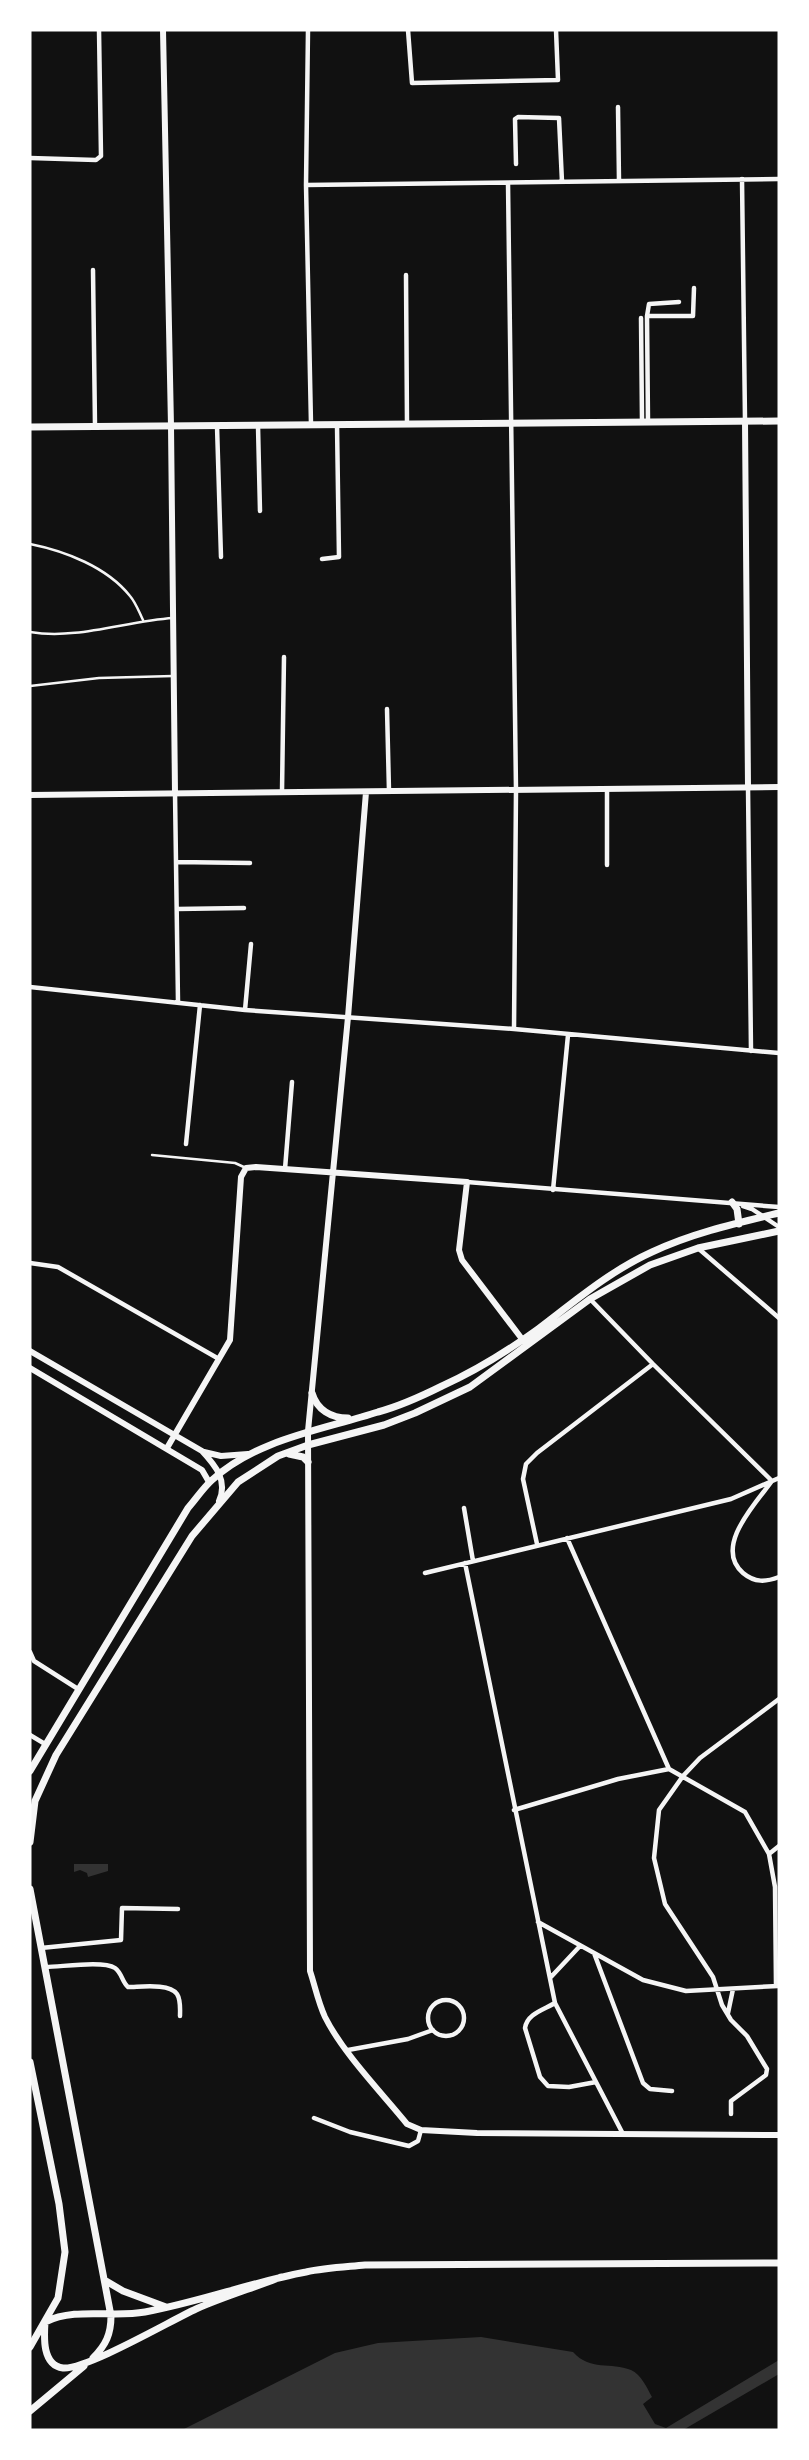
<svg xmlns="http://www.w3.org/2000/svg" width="809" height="2460" viewBox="0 0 809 2460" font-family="'Public Sans',sans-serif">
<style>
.water{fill:#333}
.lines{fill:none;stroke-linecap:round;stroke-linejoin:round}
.service{stroke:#f5f5f5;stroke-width:2.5}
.minor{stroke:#f5f5f5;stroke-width:4.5}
.tertiary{stroke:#f5f5f5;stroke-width:6}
.secondary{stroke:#f5f5f5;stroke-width:7}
</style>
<rect width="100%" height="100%" fill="#111"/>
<path class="water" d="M74,1864h34v7l-20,6 -1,-4 -7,-3 -6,2z
M481,2337l92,15c17,19 38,10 58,18 10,4 16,18 21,27l-9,7 12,20 11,4 113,-68v14l-96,56h-501l153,-77 43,-10z"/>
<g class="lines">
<path class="service" d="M30,544c35,7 77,23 100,52 6,7 9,16 13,24
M30,632c47,8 96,-11 143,-14
M30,686l69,-8 74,-2
M152,1155l83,8 11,5"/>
<path class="minor" d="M308,30l-2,155 5,239
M408,30l4,53 146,-3 -2,-50
M618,107l1,74
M30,158l66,2 5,-4 -2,-126
M516,164l-1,-45 3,-2 41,1 3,64
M742,179l3,241
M508,183l8,607 -2,239
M306,185l473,-6
M93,270l2,156
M406,275l1,149
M647,316l2,-12 30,-2
M641,318l1,103
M648,422l-1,-106h46l1,-28
M217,426l4,131
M258,426l2,85
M322,559l17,-2 -2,-132
M387,709l2,82
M748,787l3,264
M282,792l2,-135
M175,793l3,209
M176,862l74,1
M607,865v-76
M177,909l67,-1
M30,987l215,23 269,19 265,24
M245,1010l6,-66
M186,1144l14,-139
M285,1169l7,-87
M467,1182l312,25
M553,1190l15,-155
M743,1206l9,3 27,18
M699,1249l80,69
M30,1263l28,4 161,92
M590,1299l63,65 119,117
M772,1481c-16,22 -59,66 -29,92 12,10 23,9 36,4
M464,1508l9,53
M567,1538l102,231
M537,1544l-14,-65 3,-15 11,-11 116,-89
M465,1563l90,440 68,131
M425,1573l306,-74 48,-21
M30,1652l4,9 44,28
M30,1735l15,9
M514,1810l104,-31 51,-10 76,43 24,42 6,33 1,99
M769,1854l10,-8
M538,1922l105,58 43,11 92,-5
M41,1948l80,-8 1,-32 56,1
M594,1953l49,130 7,6 22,2
M46,1967c15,0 57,-7 69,1 7,5 7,14 13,19 13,0 41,-4 49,7 4,6 3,16 3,22
M550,1978l30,-32
M428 2018a18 18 0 1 1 36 0a18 18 0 1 1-36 0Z
M555,2003c-12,7 -28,11 -30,25l15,49 8,9 21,1 27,-5
M728,2013l5,-24
M348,2050l60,-11 25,-9
M731,2114v-13l35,-26 1,-6 -20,-33 -16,-16 -9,-15 -9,-28 -48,-73 -11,-46 5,-48 24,-34 17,-18 79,-59
M314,2118l36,14 59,14 9,-5 3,-11"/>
<path class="tertiary" d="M163,30l8,396 4,367
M745,421l3,366
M366,792l-18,225 -40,414 2,540c5,15 8,31 15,46 18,36 56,75 82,107l14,6 56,3 302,2
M30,795l749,-8
M30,1351l172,100c14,15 26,30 17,50
M30,1368l172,102 7,12
M167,1448l63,-108 11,-163 5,-9 10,-1 211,15 -8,68 3,10 60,79
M204,1452l17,4 27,-2"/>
<path class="secondary" d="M30,427l749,-6
M732,1202l5,7 2,15
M312,1393c5,17 19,25 36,25
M289,1454l14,3 5,5
M30,1771l158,-263c8,-9 15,-20 24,-28 45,-41 110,-50 166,-68 22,-6 44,-16 64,-26 33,-15 67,-36 96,-57 37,-28 72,-58 114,-77 40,-19 85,-29 127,-39
M30,1842l5,-41 21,-46 136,-219 46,-54 40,-26 30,-11 76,-20 31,-12 55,-26 120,-88 60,-34 48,-17 81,-17
M30,1889l81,427c0,18 -5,29 -18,42
M30,2062l29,142 6,48 -7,46 -28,49
M281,2277c-28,11 -58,20 -85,32 -26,12 -110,61 -133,59 -21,-3 -19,-31 -18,-46 31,-15 67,-4 100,-10 55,-10 107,-30 161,-40 19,-4 39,-5 59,-7l414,-2
M106,2281l17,10 43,16
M30,2411l54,-45"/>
</g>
<rect width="809" height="2460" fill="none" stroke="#ffffff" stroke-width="63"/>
</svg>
